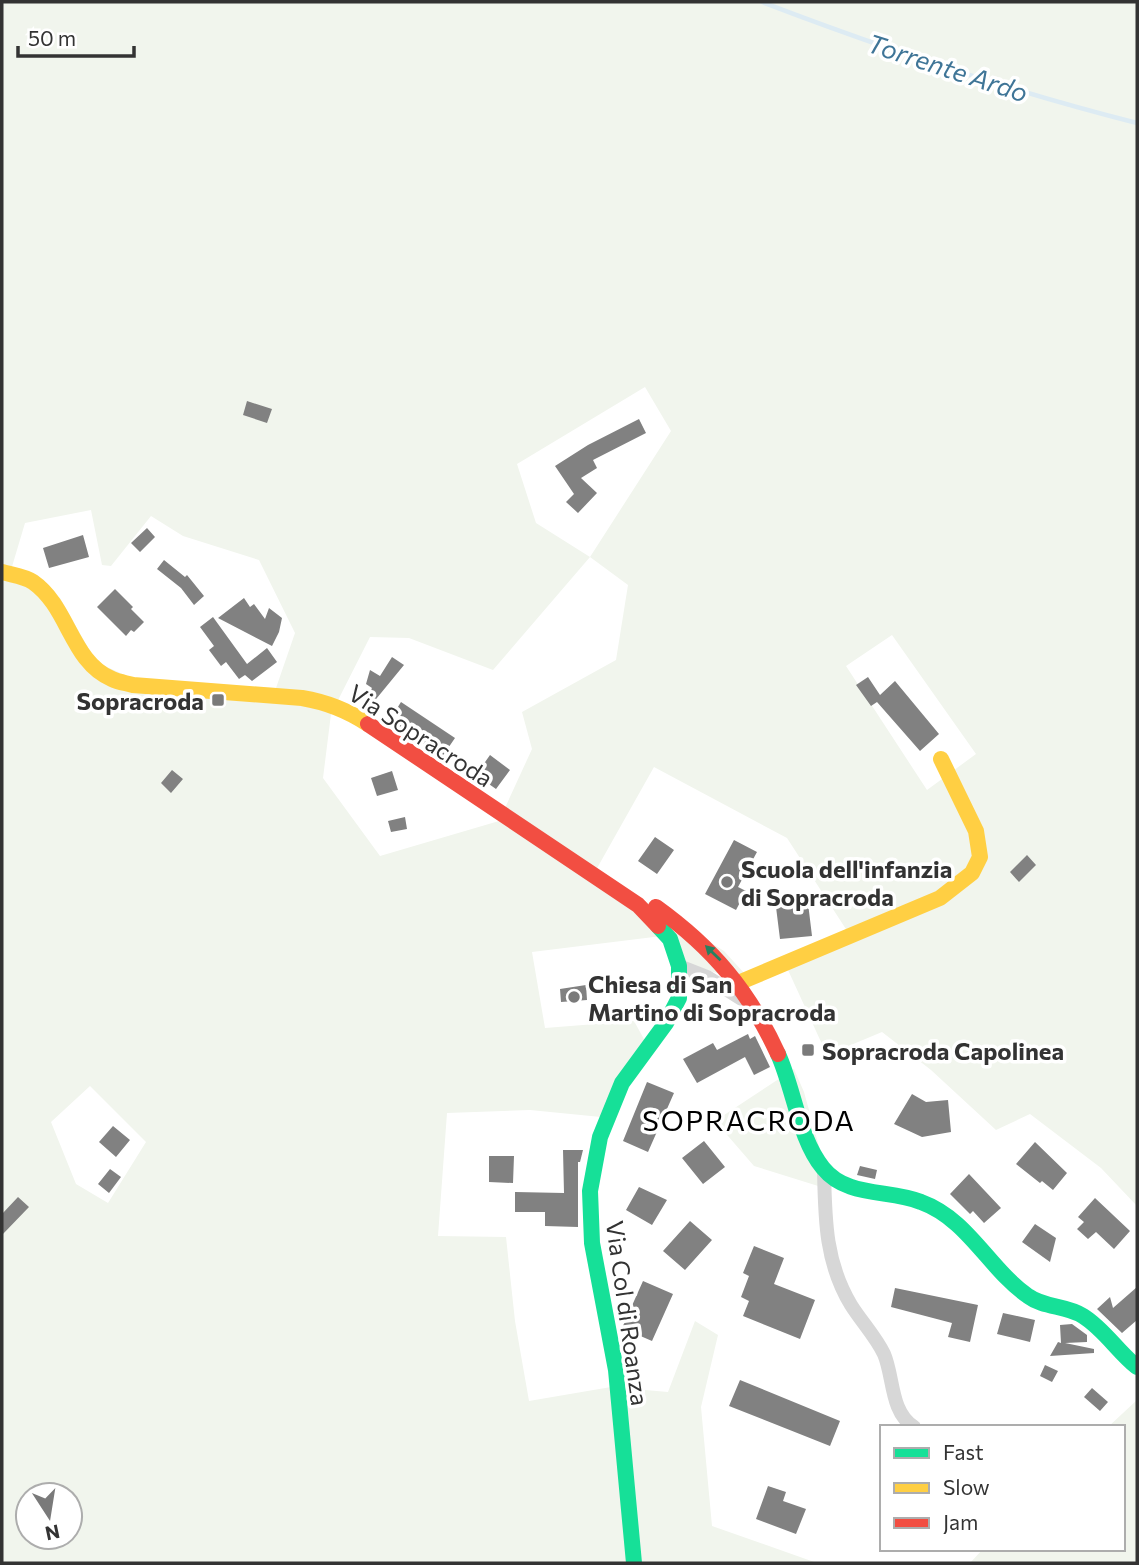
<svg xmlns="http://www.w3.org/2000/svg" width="1139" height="1565" viewBox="0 0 1139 1565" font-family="Commissioner,sans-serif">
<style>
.green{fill:#f1f5ed;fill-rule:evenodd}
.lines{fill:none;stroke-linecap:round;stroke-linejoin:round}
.stream{stroke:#ddebf3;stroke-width:4.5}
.building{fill:#818181}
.street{stroke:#d7d7d7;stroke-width:14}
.fast{stroke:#16e098;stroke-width:16}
.slow{stroke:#ffcf43;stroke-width:16}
.jam{stroke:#f24e42;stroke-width:16}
.oneway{fill:#268160}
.poi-dot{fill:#7a7a7a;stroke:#fff;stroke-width:2.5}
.labels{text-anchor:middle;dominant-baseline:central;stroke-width:7;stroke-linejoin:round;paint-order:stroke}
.poi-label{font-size:24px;font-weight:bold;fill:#333;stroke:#fff;text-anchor:start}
.street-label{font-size:24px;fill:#333;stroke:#fff}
.water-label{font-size:26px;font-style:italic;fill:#3f7597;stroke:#fff}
.quarter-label{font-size:28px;letter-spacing:2px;fill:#000;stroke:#fff}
</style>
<rect width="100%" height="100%" fill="#fff"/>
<path class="green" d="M2,2h1135v1204l-36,-38 -71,-54 -34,16 -65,-60 -49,-38 -55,23 -39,-85 65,-30 -66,-102 -133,-71 -58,103 128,81 31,34 -83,-26 -10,-23 -130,16 13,76 89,-7 11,20 -44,76 -71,-7 -83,3 -9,123 68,1 9,84 14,80 82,-14 57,5 27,-71 23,14 -17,72 11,119 105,37h-815zM645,387l26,44 -81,126 -54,-34 -19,-59zM91,510l11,55 9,1 40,-50 32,20 76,24 36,73 -19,55 -138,-7 -42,-19 -36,-64 -49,-28 14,-47zM590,557l38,28 -12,75 -94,52 10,37 -33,72 -119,35 -57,-78 8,-64 39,-77 39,1 84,32zM892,635l84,119 -49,36 -81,-124zM90,1086l56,56 -38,61 -32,-19 -25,-62zM28,1495h42v42h-42z
M794,1069l10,23 27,98 -77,-24 -39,-45z
M1137,1400v163h-167l13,-14h140v-122h-15z"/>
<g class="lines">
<path class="stream" d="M762,2c123,47 248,89 375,121"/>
</g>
<path class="building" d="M247,401l25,8 -5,14 -24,-8z
M639,419l7,14 -53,27 4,8 -16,10 16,15 -19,20 -12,-11 8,-8 -19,-28 33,-21z
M147,528l8,9 -15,15 -9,-9z
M83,535l6,22 -40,11 -6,-20z
M164,560l21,17 2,-2 17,21 -10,9 -13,-17 -24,-19z
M115,589l18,18 -2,2 13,13 -10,10 -3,-2 -5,6 -29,-29z
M244,598l6,9 4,-3 11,15 4,-11 13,10 -3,14 -7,14 -54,-28z
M213,617l34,47 20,-16 10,14 -25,19 -7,-6 -6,4 -13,-17 -5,4 -12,-16 5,-4 -14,-19z
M392,657l12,8 -32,39 -7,-4 7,-12 -6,-4 4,-14 10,6z
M868,677l12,18 15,-14 44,53 -19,17 -43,-49 -6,4 -15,-21z
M401,702l54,36 -13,19 -53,-36z
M490,755l20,15 -14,19 -20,-14z
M172,770l11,9 -12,14 -10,-10z
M392,771l6,19 -21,6 -6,-18z
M405,817l2,12 -16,3 -3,-11z
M655,837l19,13 -17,24 -19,-13z
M734,840l23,12 -19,35 8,4 -10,19 -31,-16z
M1027,855l9,10 -17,17 -9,-10z
M808,903l4,33 -32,3 -4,-32z
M586,985l1,15 -26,2 -1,-13z
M748,1034l2,5 5,-3 15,31 -16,8 -9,-18 -48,26 -14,-24 30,-16 4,7z
M647,1082l27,11 -26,59 -25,-11z
M912,1094l14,8 22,-2 3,32 -29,5 -28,-13z
M113,1126l17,14 -14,17 -17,-15z
M704,1141l21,26 -22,17 -21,-26z
M1035,1142l32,31 -14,17 -11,-9 -2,2 -24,-19z
M563,1150h20l-3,12h-2v65l-33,-1v-14h-30v-20l49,1z
M489,1156h25l-1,27 -24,-1z
M860,1166l17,4 -2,9 -18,-4z
M110,1169l11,8 -12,16 -11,-9z
M969,1174l32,34 -17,15 -11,-12 -3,3 -20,-20z
M639,1187l28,13 -15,25 -26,-15z
M18,1197l11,10 -27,28v-21z
M1095,1198l35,33 -16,18 -18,-17 -8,7 -11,-10 7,-7 -6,-5z
M690,1221l22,19 -27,30 -22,-19z
M1035,1224l21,14 -6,24 -28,-20z
M754,1246l30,12 -10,26 41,16 -15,39 -57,-23 6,-15 -8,-4 8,-21 -6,-3z
M643,1281l30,13 -21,47 -30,-13z
M1137,1287v33l-15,13 -25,-24 13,-12 3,11z
M895,1288l83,17 -8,37 -22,-5 4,-14 -61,-16z
M1003,1313l32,7 -5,22 -33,-8z
M1072,1324l15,11v7l-22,1 29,6v4l-44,3 8,-14 3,1 -1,-18z
M1045,1365l13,6 -6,11 -12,-6z
M740,1380l100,41 -10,25 -101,-40z
M1092,1388l16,14 -8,9 -16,-14z
M768,1486l18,6 -3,9 23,8 -10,25 -40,-15z"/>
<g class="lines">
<path class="street" d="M679,966l28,11 38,24
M824,1169c1,49 1,93 27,136 10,16 25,32 33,49 10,23 6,58 30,73"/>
<path class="fast" d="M778,1054c16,35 21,85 45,114 24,30 66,21 98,34 47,17 68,67 107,94 16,12 38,9 55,20 21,13 35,36 54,51
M634,1563l-18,-193 -24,-127 -2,-52 10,-54 22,-54 44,-60 13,-25v-32l-9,-27 -12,-13"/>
<path class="slow" d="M2,572c10,3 22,4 31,10 36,25 38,80 79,97 6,3 14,4 21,6l169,13c24,4 45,12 66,26
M738,983l202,-85 32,-25 8,-16 -4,-26 -35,-72"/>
<path class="jam" d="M368,724l270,181 20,21
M656,907c57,41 93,84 122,147"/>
</g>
<defs><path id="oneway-solid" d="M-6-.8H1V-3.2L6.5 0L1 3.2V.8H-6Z" transform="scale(1.75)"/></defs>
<use class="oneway" href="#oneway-solid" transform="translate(713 953) rotate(-136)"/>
<g class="poi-dot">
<rect x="211" y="693" width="14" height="14" rx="3.5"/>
<circle cx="727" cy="882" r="7"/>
<circle cx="574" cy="997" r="7"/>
<rect x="801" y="1043" width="14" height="14" rx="3.5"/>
</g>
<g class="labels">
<g class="poi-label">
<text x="204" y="700" text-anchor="end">Sopracroda</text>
<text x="741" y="868">Scuola dell'infanzia<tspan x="741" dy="28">di Sopracroda</tspan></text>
<text x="588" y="983">Chiesa di San<tspan x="588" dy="28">Martino di Sopracroda</tspan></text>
<text x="822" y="1050">Sopracroda Capolinea</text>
</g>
<g class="street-label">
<text transform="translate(421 735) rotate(33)">Via Sopracroda</text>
<text transform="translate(628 1313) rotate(82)">Via Col di Roanza</text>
</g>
<g class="water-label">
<text transform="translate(948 67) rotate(18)">Torrente Ardo</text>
</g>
<g class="quarter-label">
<text x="749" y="1120">SOPRACRODA</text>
</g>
</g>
<rect width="1139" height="1565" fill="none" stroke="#333333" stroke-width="7"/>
<rect x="880" y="1425" width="245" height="126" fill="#ffffff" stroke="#adadad" stroke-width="2"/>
<rect x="894" y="1448" width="35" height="10" fill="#16e098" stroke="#adadad" stroke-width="2"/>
<text x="943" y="1460" font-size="21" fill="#333333">Fast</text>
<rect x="894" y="1483" width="35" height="10" fill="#ffcf43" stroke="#adadad" stroke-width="2"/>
<text x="943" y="1495" font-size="21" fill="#333333">Slow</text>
<rect x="894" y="1518" width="35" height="10" fill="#f24e42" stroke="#adadad" stroke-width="2"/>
<text x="943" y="1530" font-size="21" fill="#333333">Jam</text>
<g transform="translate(49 1516) rotate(168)"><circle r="33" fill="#ffffff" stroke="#adadad" stroke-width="2"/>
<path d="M0-5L12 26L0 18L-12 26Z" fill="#7a7a7a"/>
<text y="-10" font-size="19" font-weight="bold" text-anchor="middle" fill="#333333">N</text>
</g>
<path d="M18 46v10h116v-10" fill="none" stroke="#333333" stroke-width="3.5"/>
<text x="28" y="46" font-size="21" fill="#333333" stroke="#ffffff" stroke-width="5" paint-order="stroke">50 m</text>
</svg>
